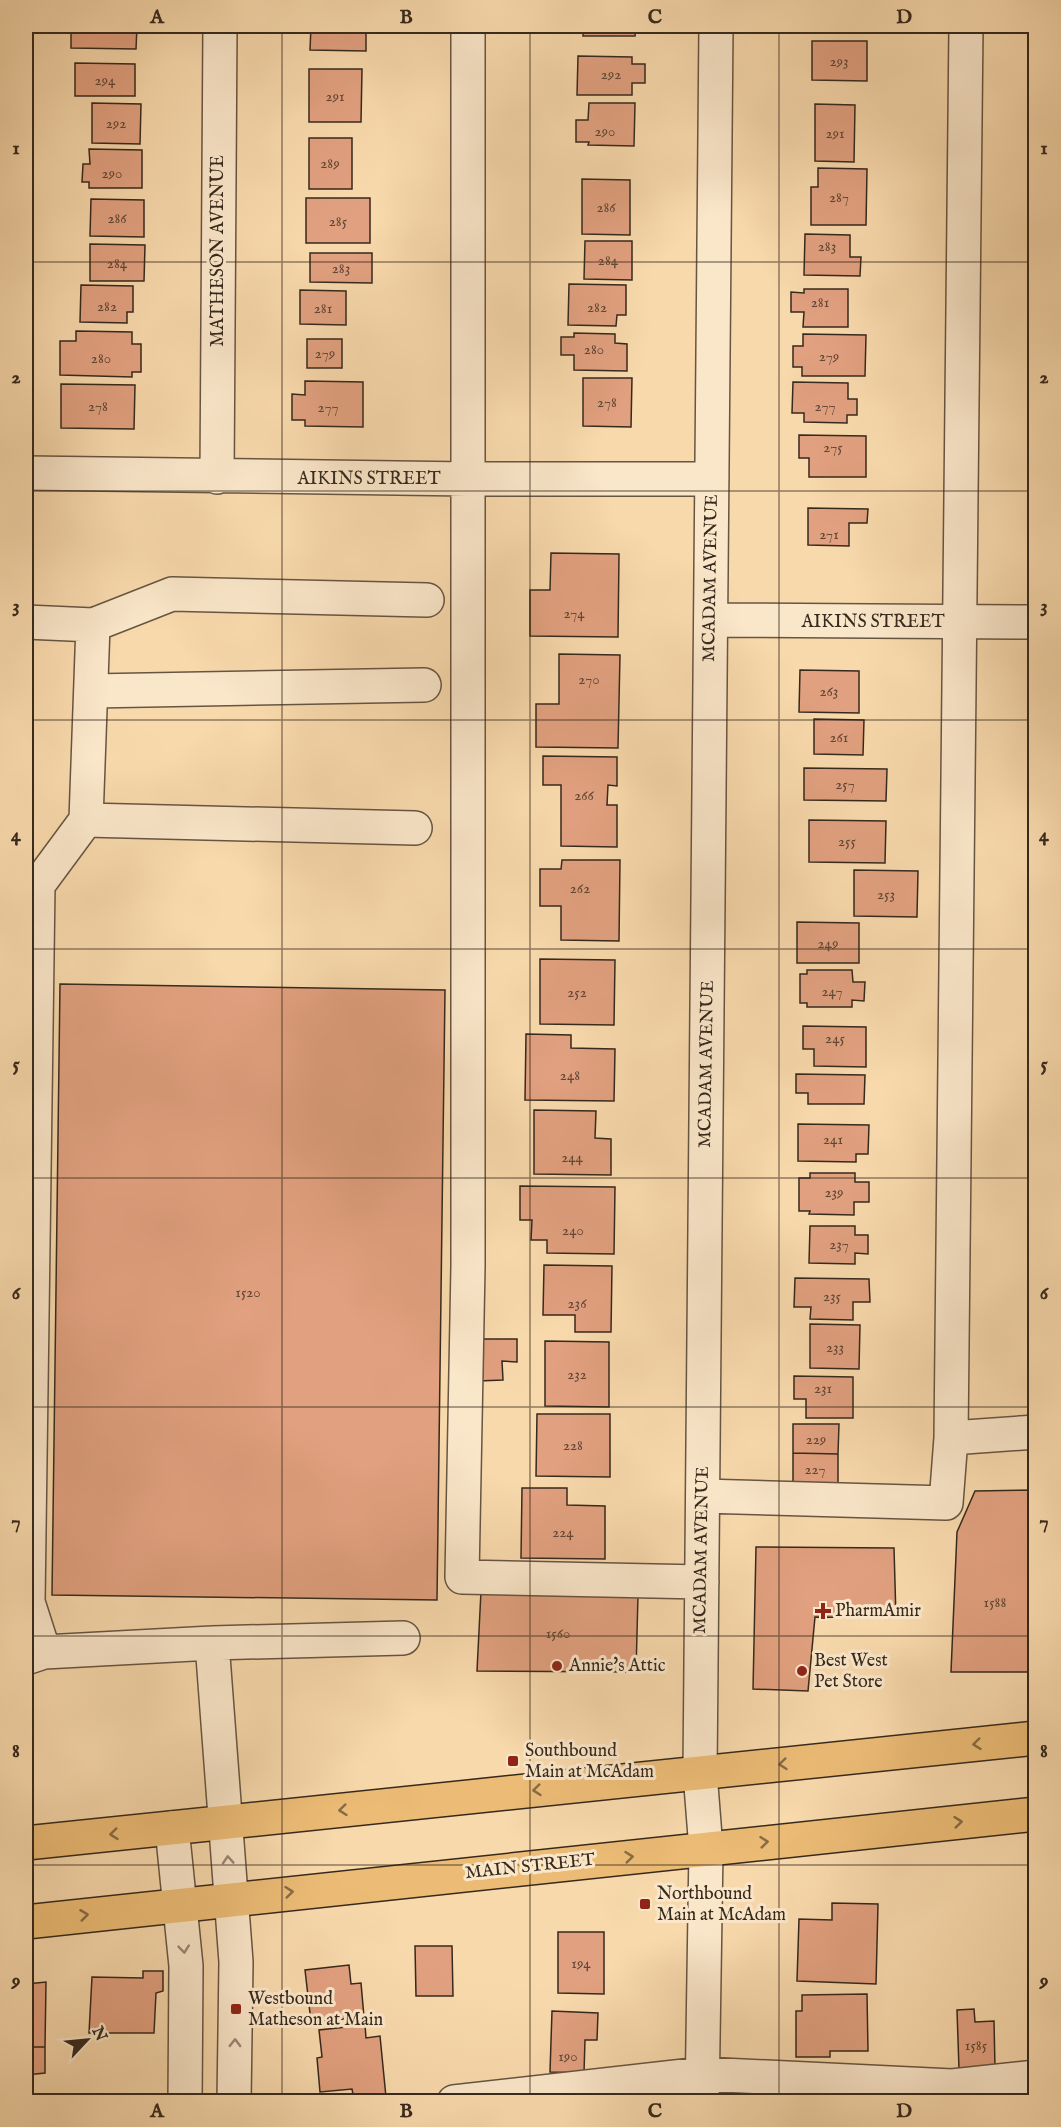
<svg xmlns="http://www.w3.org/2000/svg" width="1061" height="2127" viewBox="0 0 1061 2127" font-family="'IM FELL English',serif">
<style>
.building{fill:#e1a07f;stroke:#36291d;stroke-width:1.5}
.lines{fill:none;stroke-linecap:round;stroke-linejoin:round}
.minor-casing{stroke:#665541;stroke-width:36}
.major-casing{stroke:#36291d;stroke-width:36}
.minor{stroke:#fae6c9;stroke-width:33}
.major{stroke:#ecbc76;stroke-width:33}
.oneway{stroke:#886b45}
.oneway2{stroke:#988873}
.grid{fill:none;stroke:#36291d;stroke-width:1.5;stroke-opacity:0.55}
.poi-dot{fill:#8f2418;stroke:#fae6c9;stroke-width:2}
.labels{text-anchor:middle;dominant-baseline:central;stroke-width:6;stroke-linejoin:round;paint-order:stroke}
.number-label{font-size:15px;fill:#614736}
.street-label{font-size:18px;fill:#36291d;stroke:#fae6c9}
.poi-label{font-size:18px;fill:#36291d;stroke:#fae6c9;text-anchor:start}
.neatline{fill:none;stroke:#36291d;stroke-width:2}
.grid-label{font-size:20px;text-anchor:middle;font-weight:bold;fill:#36291d}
</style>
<rect width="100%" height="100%" fill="#f8d9ac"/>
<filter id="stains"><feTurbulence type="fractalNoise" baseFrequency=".00333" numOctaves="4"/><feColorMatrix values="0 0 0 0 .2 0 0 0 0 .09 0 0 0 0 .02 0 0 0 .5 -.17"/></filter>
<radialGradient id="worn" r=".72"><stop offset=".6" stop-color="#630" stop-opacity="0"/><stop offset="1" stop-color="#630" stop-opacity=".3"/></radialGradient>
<path class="building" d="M71,26h66l-1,23 -65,-1z
M311,26h55v25l-56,-1z
M584,26h52l-1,10h-52z
M812,41h55v40l-55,-1z
M578,56l54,1v7h13v19h-13v12h-55z
M75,63l60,1v32h-60z
M309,69h53l-1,53h-52z
M92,103l49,1 -1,40 -48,-1z
M589,103h46l-1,43 -46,-1 1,-3h-13v-22h12z
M815,104l40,1 -1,57 -39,-1z
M309,138h43v51h-43z
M89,149l53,1v38h-53v-6h-7l1,-18h7z
M818,168l49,1 -1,56h-55v-38h7z
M582,179l48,1v55l-48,-1z
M306,198h64v45h-64z
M91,199l53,1v37l-54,-1z
M805,234l45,1v22h11l-1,19 -56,-1z
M585,241h47v39l-48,-1z
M90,244l55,1 -1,36h-54z
M310,253h62v30l-62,-1z
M569,284l57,1v30h-9l-1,11 -48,-1z
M81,285l52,1v26h-6v11l-47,-1z
M804,289h44v38h-45l1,-15h-13v-20l13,1z
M300,290l46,1v34l-46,-1z
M76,331l56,1v12h9v28h-9v5l-72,-2v-34h16z
M574,333l41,1v9l12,1v27l-53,-1v-15h-13v-18h13z
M803,334l63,1 -1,41h-63v-9h-9v-21h10z
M307,339h35v29h-35z
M583,378h49l-1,49 -48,-1z
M305,381l58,1v45l-58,-1v-6h-13v-26l13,1z
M793,382l55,1v16h9v16h-10v8l-43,-1v-9h-12z
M61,384l74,1 -1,44 -73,-1z
M799,435l67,1v41h-57v-19h-10z
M808,508l60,1 -1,14h-18v23l-41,-1z
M551,553l68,1 -1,83 -88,-1v-46h20z
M559,654l61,1 -2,93 -82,-1v-43h23z
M800,670l59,1v42l-60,-1z
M814,719l50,1 -1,35 -49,-1z
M543,756l74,1v29l-9,-1 -1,20h10v42l-56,-1v-61h-18z
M804,768l83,1 -1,32 -82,-1z
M809,820l77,1 -1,42 -76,-1z
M562,860h58l-1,81 -58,-1v-34h-21v-37h21z
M854,870l64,1 -1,46 -63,-1z
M797,922l62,1v40h-62z
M540,959l75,1 -1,65 -74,-1z
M807,970h45l1,12h12l-1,19 -12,-1v7h-45v-4h-7v-29h7z
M60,984l385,6 -8,610 -385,-5z
M803,1026l63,1v40l-52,-1v-17h-11z
M526,1034l45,1v13l44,1 -1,52 -89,-1z
M796,1074l69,1 -1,29h-56v-11h-12z
M534,1110l62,1 -1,27 16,1v36l-77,-1z
M798,1124l71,1 -1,29h-12v8l-58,-1z
M810,1173h45v9h14v20h-15v13l-45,-1 1,-3h-11v-33h11z
M520,1186l95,1 -1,67 -67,-1v-13h-16l1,-20h-12z
M810,1226h45v9h13v19l-13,-1v11l-46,-1z
M544,1265l68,1 -1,66h-36v-17h-32z
M795,1278l74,1 1,23h-17v18l-43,-1 1,-12h-17z
M810,1324l50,1 -1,44 -49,-1z
M476,1339h41v23l-15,-1 1,19 -25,1z
M545,1341l64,1v65l-64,-1z
M794,1376l59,1v41h-47v-19h-12z
M537,1414h73v63l-74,-1z
M793,1424h46l-1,30 -45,-1z
M793,1453l45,1v30l-45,-1z
M522,1488h45v17l38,1v53l-84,-1z
M1036,1490v182h-85l6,-140 18,-41z
M756,1547l138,1 2,70 -81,-1 -7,74 -55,-2z
M481,1591l157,4 -2,77 -159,-1z
M1031,1881h5v109h-4z
M832,1903l46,1 -2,80 -79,-3 2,-62 33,1z
M558,1932h46v62l-46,-1z
M415,1946h37l1,50h-37z
M349,1965l2,19 10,-1 3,34 -53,5 -6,-52z
M143,1971h20v20l-7,2 -2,40h-65l3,-56 51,1z
M46,1982l-1,65h-19v-63z
M867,1994l1,57h-38v6h-34v-46h6v-16z
M974,2009l1,13 19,-1 1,47 -36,1 -2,-59z
M552,2011l46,2 -1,27h-12l-1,33 -34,-1z
M365,2025l1,13 14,-2 6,61 -32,3 -2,-11 -32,3 -3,-34 5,-1 -3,-27z
M26,2047h19v26l-19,2z"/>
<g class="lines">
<defs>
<path id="minor" d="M468,26v1240l-6,311 240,5
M26,473l442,6h244
M217,477l3,-451
M711,620l325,2
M26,622l67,3 -7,195
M93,625l79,-31 255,6
M92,691l332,-6
M951,1438l15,-1412
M703,1496l243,7 5,-65 85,-6
M44,1652l-16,-50 10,-717 48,-65 329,8
M26,1658l18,-6 168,-9
M172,1828l14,138 -1,136
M234,2102l2,-140 -24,-319 191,-5
M454,2102l248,-28 250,12 84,-9
M702,2102l4,-253 -6,-76 16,-1747"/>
<path id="major" d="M26,1843l1010,-105
M26,1922l1010,-108"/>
</defs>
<use href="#minor" class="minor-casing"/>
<use href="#major" class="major-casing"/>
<use href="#minor" class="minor"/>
<use href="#major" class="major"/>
</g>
<defs><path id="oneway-chevron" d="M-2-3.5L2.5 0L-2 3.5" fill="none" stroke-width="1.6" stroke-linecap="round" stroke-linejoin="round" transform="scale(1.5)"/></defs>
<g class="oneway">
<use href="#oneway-chevron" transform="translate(977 1744) rotate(174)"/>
<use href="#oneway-chevron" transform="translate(783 1764) rotate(174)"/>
<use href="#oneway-chevron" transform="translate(537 1790) rotate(174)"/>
<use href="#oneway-chevron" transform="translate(343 1810) rotate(174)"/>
<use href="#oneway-chevron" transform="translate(958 1822) rotate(-6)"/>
<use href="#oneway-chevron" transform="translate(114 1834) rotate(174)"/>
<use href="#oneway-chevron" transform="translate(764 1842) rotate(-6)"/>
<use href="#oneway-chevron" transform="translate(629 1857) rotate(-6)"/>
<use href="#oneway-chevron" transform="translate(289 1892) rotate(-6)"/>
<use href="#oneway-chevron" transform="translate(84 1915) rotate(-7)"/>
</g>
<g class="oneway2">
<use href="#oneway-chevron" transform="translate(228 1860) rotate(-94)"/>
<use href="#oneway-chevron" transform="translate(184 1949) rotate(84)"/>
<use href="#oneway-chevron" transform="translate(235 2043) rotate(-89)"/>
</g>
<path class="grid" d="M282,26v2076M530,26v2076M779,26v2076M26,262h1010M26,491h1010M26,720h1010M26,949h1010M26,1178h1010M26,1407h1010M26,1636h1010M26,1865h1010"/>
<g class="poi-dot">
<path d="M820 1602h6v6h6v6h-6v6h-6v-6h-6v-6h6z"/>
<circle cx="557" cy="1666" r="6"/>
<circle cx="802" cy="1671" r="6"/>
<rect x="507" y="1755" width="12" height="12" rx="3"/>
<rect x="639" y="1898" width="12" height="12" rx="3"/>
<rect x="230" y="2003" width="12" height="12" rx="3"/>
</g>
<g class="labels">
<g class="number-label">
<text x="839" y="61">293</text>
<text x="611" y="74">292</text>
<text x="105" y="80">294</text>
<text x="335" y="96">291</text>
<text x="116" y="123">292</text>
<text x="605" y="131">290</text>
<text x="835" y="133">291</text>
<text x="330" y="163">289</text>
<text x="112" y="173">290</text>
<text x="839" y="197">287</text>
<text x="606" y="207">286</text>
<text x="117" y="218">286</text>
<text x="338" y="221">285</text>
<text x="827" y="246">283</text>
<text x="608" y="260">284</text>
<text x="117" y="263">284</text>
<text x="341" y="268">283</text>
<text x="820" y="302">281</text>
<text x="107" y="306">282</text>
<text x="597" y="307">282</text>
<text x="323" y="308">281</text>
<text x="594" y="349">280</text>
<text x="325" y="353">279</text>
<text x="829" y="356">279</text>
<text x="101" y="358">280</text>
<text x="607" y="402">278</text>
<text x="98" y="406">278</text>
<text x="825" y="406">277</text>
<text x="328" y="407">277</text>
<text x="833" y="447">275</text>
<text x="829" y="534">271</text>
<text x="574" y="613">274</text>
<text x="589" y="679">270</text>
<text x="829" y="691">263</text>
<text x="839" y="737">261</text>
<text x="845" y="784">257</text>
<text x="584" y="795">266</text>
<text x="847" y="841">255</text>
<text x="580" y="888">262</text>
<text x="886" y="894">253</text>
<text x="828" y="943">249</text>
<text x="832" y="991">247</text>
<text x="577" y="992">252</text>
<text x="835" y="1038">245</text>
<text x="570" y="1075">248</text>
<text x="833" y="1139">241</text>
<text x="572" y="1157">244</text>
<text x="834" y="1192">239</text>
<text x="573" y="1230">240</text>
<text x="839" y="1244">237</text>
<text x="248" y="1292">1520</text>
<text x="832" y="1296">235</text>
<text x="577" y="1303">236</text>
<text x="835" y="1347">233</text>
<text x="577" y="1374">232</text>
<text x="823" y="1388">231</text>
<text x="816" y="1439">229</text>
<text x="573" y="1445">228</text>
<text x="815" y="1469">227</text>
<text x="563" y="1532">224</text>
<text x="995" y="1602">1588</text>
<text x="558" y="1633">1560</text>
<text x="581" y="1963">194</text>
<text x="976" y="2045">1585</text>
<text x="568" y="2056">190</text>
</g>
<g class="street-label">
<text transform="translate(218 251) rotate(-90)">MATHESON AVENUE</text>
<text x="369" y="479">AIKINS STREET</text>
<text transform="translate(711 578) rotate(-89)">MCADAM AVENUE</text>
<text x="873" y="622">AIKINS STREET</text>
<text transform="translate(707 1064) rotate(-89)">MCADAM AVENUE</text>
<text transform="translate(702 1550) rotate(-89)">MCADAM AVENUE</text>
<text transform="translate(530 1867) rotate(-6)">MAIN STREET</text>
</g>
<g class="poi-label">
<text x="835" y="1611">PharmAmir</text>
<text x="814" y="1661">Best West<tspan x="814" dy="21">Pet Store</tspan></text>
<text x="569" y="1666">Annie's Attic</text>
<text x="525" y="1751">Southbound<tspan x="525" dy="21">Main at McAdam</tspan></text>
<text x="657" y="1894">Northbound<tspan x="657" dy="21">Main at McAdam</tspan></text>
<text x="248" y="1999">Westbound<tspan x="248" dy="21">Matheson at Main</tspan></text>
</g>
</g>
<rect width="1061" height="2127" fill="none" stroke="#f8d9ac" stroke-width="66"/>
<g transform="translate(87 2040) rotate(64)" stroke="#fae6c9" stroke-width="4.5" paint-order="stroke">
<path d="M0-4.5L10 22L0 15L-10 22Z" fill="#36291d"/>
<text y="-9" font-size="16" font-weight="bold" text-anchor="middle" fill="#36291d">N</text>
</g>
<rect x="33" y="33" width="995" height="2061" class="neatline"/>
<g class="grid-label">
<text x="157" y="23">A</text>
<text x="406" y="23">B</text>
<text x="655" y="23">C</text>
<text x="904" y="23">D</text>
<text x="16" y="154">1</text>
<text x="1044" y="154">1</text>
<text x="16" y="383">2</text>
<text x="1044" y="383">2</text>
<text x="16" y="612">3</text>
<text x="1044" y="612">3</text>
<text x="16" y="841">4</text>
<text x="1044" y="841">4</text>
<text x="16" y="1070">5</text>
<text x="1044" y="1070">5</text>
<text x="16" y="1299">6</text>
<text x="1044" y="1299">6</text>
<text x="16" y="1528">7</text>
<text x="1044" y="1528">7</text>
<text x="16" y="1757">8</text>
<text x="1044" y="1757">8</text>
<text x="16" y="1986">9</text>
<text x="1044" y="1986">9</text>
<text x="157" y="2117">A</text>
<text x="406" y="2117">B</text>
<text x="655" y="2117">C</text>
<text x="904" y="2117">D</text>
</g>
<rect width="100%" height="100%" filter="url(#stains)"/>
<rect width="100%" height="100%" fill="url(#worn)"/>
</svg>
